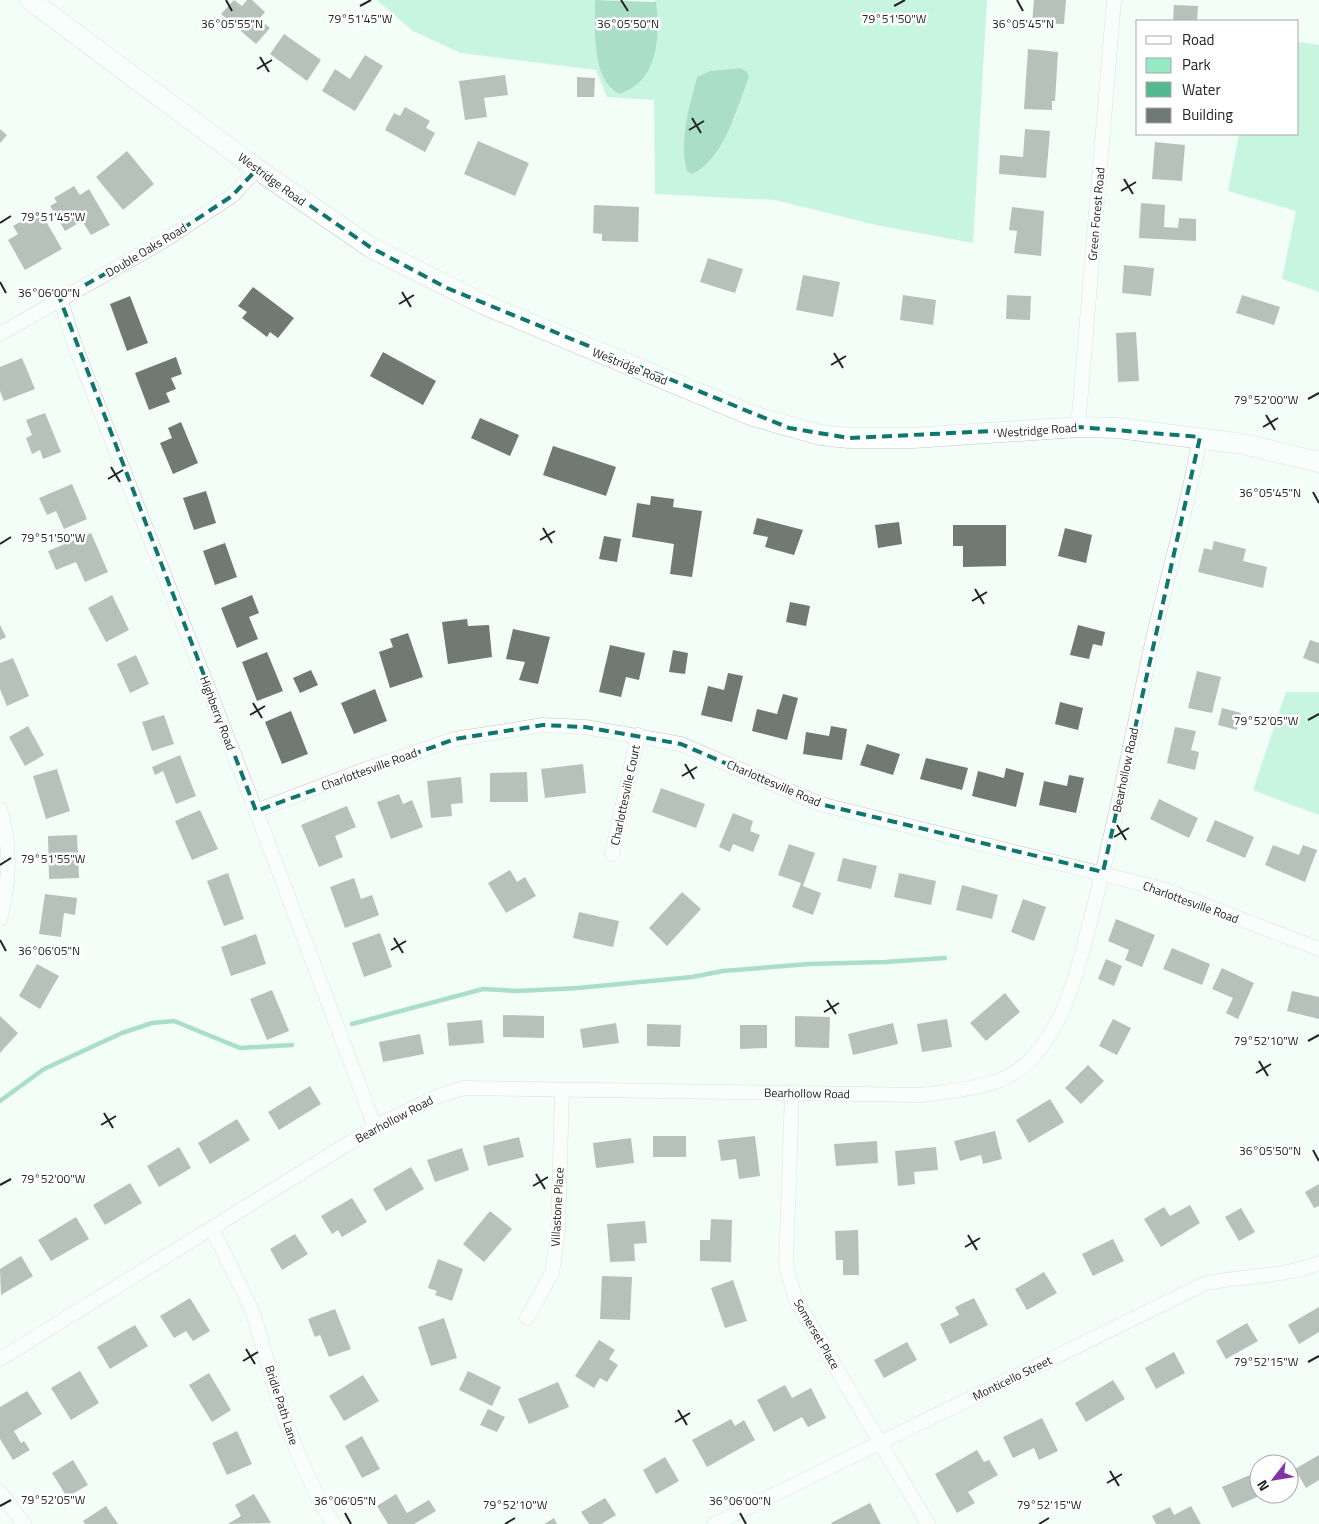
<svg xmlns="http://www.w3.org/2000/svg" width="1319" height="1524" viewBox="0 0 1319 1524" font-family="'Titillium Web',sans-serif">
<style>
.green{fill:#94eac2;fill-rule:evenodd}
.water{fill:#53b88d}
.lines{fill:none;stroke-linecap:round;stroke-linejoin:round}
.stream{stroke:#53b88d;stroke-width:4.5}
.building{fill:#707974}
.street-casing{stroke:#bdc7c1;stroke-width:15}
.secondary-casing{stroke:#bdc7c1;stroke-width:21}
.street{stroke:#fff;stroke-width:14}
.secondary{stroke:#fff;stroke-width:20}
.marked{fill:none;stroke:#0f766e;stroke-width:4;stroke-dasharray:10 6;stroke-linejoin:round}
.ticks{fill:none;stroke:#212523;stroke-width:2}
.labels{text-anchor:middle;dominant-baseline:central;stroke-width:5;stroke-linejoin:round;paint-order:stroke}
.street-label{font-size:12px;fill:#212523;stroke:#fff}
.ticks-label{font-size:12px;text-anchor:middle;fill:#212523;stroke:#fff;stroke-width:5;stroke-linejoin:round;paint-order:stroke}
</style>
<rect width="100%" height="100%" fill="#f3fef8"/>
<path class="green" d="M377,0h218c0,27 -4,80 24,94l36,-94h332l-14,243 -97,-18 -101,-25 -120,-6 -1,-94 -47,-3 -11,-27 -135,-17 -48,-22zM739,68l10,9 -15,43 -49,16 5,-33 7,-26 13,-6z
M1298,42l21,3v247l-37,-13 14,-68 -68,-20 11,-57h59z
M1286,692h33v123l-66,-25z"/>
<path class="water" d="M595,0l61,2c4,34 3,80 -37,92 -28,-14 -24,-67 -24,-94z
M739,68l7,3 3,6c-11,29 -26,84 -57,97l-5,-3c-8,-30 2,-64 10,-94l13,-6z"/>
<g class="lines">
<path class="stream" d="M352,1024l131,-35 34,2 61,-3 114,-11 31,-6 86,-7 76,-2 60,-4
M0,1101l44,-32 78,-36 30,-10 22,-2 66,27 52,-3"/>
</g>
<path class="building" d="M234,0l8,6 5,-6h5l13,12 -6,7 11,9 -14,16 -35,-30z
M1034,0h32l-2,24 -32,-1z
M1174,5l24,1 -1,15h-24z
M284,34l37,26 -14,21 -37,-27z
M1028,49l30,3 -3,49h-3v9l-28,-1z
M365,55l18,11 -28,45 -33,-20 13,-22 15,10z
M505,75l3,20 -24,3 3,19 -22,3 -6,-39z
M577,77l18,1 -1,19h-17z
M405,107l25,14 -4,7 9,5 -10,19 -40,-22 9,-17 6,3z
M0,129l7,6 -7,8z
M1025,129l25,2 -4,47 -47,-4 1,-19 23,2z
M478,141l51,22 -14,33 -51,-22z
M1155,142l30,3 -3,36 -30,-2z
M127,151l27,33 -31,26 -27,-33z
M74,186l6,9 9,-6 21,36 -19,10 -9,-14 -17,10 -15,-25 7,-4 -3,-4z
M1141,203l24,2 -1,22 14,1 1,-10 17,1v22l-57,-3z
M594,205l45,2 -1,35 -36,-1v-7l-9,-1z
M1012,207l32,4 -3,45 -27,-3 3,-22 -8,-1z
M40,211l22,38 -37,21 -17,-30 10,-6 -5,-8z
M708,258l35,11 -8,24 -35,-11z
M1124,265l30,3 -3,28 -29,-3z
M803,275l37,7 -7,35 -37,-7z
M253,287l41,31 -16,20 -8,-6 -3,5 -25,-19 5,-6 -9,-6z
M903,295l33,5 -3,25 -33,-5z
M1007,295l24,1 -1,24 -24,-1z
M1242,295l38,12 -6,18 -38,-12z
M130,296l18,47 -21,8 -17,-47z
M1136,332l3,49 -21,1 -2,-49z
M383,352l53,29 -13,24 -53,-29z
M176,357l6,17 -11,4 5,11 -10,4 4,9 -21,8 -14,-37z
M22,358l13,31 -31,12 -4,-10v-24z
M45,413l16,39 -18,7 -3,-9 -8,4 -6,-16 6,-3 -6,-15z
M480,418l39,17 -9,21 -39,-18z
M181,422l17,41 -25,11 -13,-31 12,-5 -4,-10z
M553,446l63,21 -10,29 -63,-21z
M72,484l15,35 -23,10 -8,-18 -9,4 -8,-17z
M206,491l10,32 -22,7 -11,-32z
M651,496l23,3 -1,8 29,4 -10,66 -22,-3 4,-30 -42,-7 5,-34 13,2z
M757,518l46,12 -9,25 -29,-8 3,-10 -15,-3z
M899,522l3,22 -24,4 -3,-23z
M953,525h53v41l-43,1v-21h-10z
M1065,528l27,7 -6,28 -28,-7z
M91,533l17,39 -23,10 -9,-20 -20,8 -8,-19z
M604,536l17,3 -4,23 -18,-3z
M1214,541l32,8 -3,12 24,6 -4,21 -65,-16 6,-24 8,2z
M225,543l12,34 -22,8 -12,-34z
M112,595l17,35 -23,12 -18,-34z
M252,595l7,18 -10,4 9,22 -21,9 -16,-40z
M790,602l20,4 -4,20 -20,-4z
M467,619l1,7 21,-1 3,32 -44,7 -6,-42z
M0,625l6,12 -6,3z
M1078,625l27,7 -3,14 -9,-2 -4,15 -19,-4z
M513,629l37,8 -12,47 -19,-4 6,-18 -19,-3z
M408,633l15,44 -33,11 -11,-36 14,-5 -3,-8z
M1310,640l9,3v21l-16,-6z
M610,645l35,8 -6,27 -13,-3 -5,20 -22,-5z
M673,650l15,3 -3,21 -16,-2z
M267,652l16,39 -26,10 -15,-39z
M136,655l13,29 -19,9 -13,-29z
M13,658l16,38 -22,10 -7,-17v-26z
M311,670l7,15 -18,8 -7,-15z
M1197,671l24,6 -9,36 -24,-5z
M728,673l15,3 -11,46 -31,-7 7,-29 16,4z
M375,689l12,32 -33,13 -13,-31z
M783,694l15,4 -11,42 -35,-9 5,-22 20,5z
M1060,702l23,6 -5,22 -23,-6z
M1222,708l19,5 -4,17 -19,-5z
M291,711l17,43 -26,10 -17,-42z
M164,715l10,29 -22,7 -10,-29z
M28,726l16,29 -19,11 -16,-29z
M831,726l16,3 -5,31 -39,-6 3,-22 23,4z
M1175,727l21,4 -5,19 8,2 -4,18 -28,-7z
M867,744l33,10 -7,21 -33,-10z
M180,755l16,41 -20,8 -13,-33 -8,4 -3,-8z
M926,758l42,10 -6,22 -42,-11z
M583,764l3,29 -41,5 -4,-29z
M1006,768l18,5 -8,34 -44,-11 6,-25 26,7z
M57,769l13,42 -24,8 -13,-43z
M527,772l1,30h-38v-29z
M1069,775l15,3 -8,35 -37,-8 5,-24 23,5z
M461,777l2,26 -12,1 1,12 -21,2 -4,-37z
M661,788l44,16 -9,24 -44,-16z
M399,794l4,10 9,-4 11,27 -32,12 -14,-37z
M1159,799l39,19 -9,20 -39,-19z
M347,806l9,21 -21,9 8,21 -24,10 -18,-42z
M200,810l18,39 -26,11 -17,-39z
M733,813l20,8 -3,10 10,4 -7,17 -20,-8 -3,8 -11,-5z
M1215,820l39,17 -9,21 -39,-17z
M77,835l2,43 -30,1 -1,-43z
M789,844l26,9 -12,33 18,7 -8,22 -21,-8 9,-24 -23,-8z
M1273,845l26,10 4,-10 14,5 -12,32 -40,-17z
M843,858l34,8 -6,23 -34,-8z
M510,870l7,12 8,-5 11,19 -30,17 -18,-30z
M228,873l16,46 -20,7 -17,-45z
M899,873l37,8 -5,24 -37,-8z
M354,878l7,21 11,-4 7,20 -34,13 -15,-41z
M962,885l36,10 -6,24 -36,-9z
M682,892l19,17 -34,37 -18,-18z
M45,894l32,4 -2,17 -11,-2 -3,24 -22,-3z
M1023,899l23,8 -12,34 -23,-9z
M579,912l40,9 -6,26 -40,-9z
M1116,919l39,16 -13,32 -17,-7 4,-10 -21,-9z
M380,933l12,34 -28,10 -12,-34z
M256,934l10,30 -35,12 -10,-29z
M1172,948l38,16 -8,21 -39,-16z
M1106,959l16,7 -8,20 -16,-7z
M37,964l22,12 -19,33 -21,-13z
M1222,968l32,15 -16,36 -12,-6 7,-15 -21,-9z
M272,990l17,41 -22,9 -17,-41z
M1292,991l27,6v22l-32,-8z
M1005,993l15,19 -34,29 -16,-18z
M503,1015l41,1v22l-41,-1z
M0,1016l18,17 -18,20z
M795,1016l35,1 -1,31 -34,-1z
M947,1019l5,28 -30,5 -5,-28z
M1113,1019l18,9 -14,27 -18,-9z
M482,1020l2,23 -35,3 -2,-23z
M616,1023l3,20 -36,5 -3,-19z
M893,1023l5,21 -45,11 -5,-21z
M647,1024l34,1 -1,22 -33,-1z
M740,1025h27v23l-27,1z
M420,1034l4,20 -41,8 -4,-20z
M1088,1065l16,16 -23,23 -16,-16z
M310,1086l11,18 -42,26 -11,-18z
M1050,1099l14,23 -35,21 -13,-23z
M237,1119l13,21 -40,24 -12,-21z
M995,1131l7,28 -19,5 -2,-9 -21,6 -6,-20z
M653,1136h33v21h-33z
M755,1136l5,40 -21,3 -3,-20 -15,2 -3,-21z
M519,1137l5,20 -36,9 -5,-20z
M631,1138l3,25 -38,5 -3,-25z
M877,1141l1,22 -42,3 -2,-22z
M179,1147l12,21 -32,19 -12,-21z
M936,1147l2,23 -24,2 1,12 -17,2 -3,-35z
M462,1148l7,22 -34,12 -8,-22z
M411,1167l13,22 -38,22 -13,-22z
M130,1183l12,20 -37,22 -12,-20z
M1319,1184v22l-5,2 -9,-16z
M352,1198l15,24 -25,15 -4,-7 -6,4 -11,-18z
M1190,1205l10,18 -39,24 -17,-28 20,-12 6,9z
M1241,1208l14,24 -16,9 -14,-24z
M490,1211l22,18 -28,33 -21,-18z
M76,1217l13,22 -38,22 -13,-21z
M711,1219l21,1 -1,42 -31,-1v-21h10z
M645,1221l2,22 -13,1 1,17 -25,1 -3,-38z
M858,1230l1,45h-16v-15h-7l-1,-29z
M295,1234l13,20 -26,16 -12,-21z
M1113,1239l11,22 -31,15 -11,-22z
M21,1256l12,20 -32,19 -1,-26z
M438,1259l25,10 -11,32 -17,-6 2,-4 -9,-3z
M1044,1272l13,21 -30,17 -12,-21z
M602,1276l30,1 -2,43 -30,-1z
M733,1280l14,41 -22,7 -14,-40z
M190,1298l20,33 -17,10 -7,-10 -12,7 -14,-22z
M974,1298l14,27 -38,19 -10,-20 19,-9 -4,-8z
M1319,1307v25l-20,12 -11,-19z
M335,1309l16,40 -22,8 -9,-22 -5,2 -7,-18z
M444,1318l13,40 -26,8 -13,-39z
M1247,1323l11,18 -32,18 -10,-18z
M135,1325l13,21 -38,23 -13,-22z
M599,1340l16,10 -6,9 9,6 -11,17 -7,-4 -6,10 -19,-12z
M907,1342l10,18 -33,18 -10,-18z
M1174,1352l11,21 -29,16 -11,-21z
M80,1371l19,32 -28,17 -20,-32z
M468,1371l33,16 -9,19 -33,-16z
M209,1373l22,37 -19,12 -23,-37z
M363,1375l16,26 -35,20 -15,-25z
M1113,1380l12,19 -39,23 -11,-19z
M558,1382l11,25 -40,17 -11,-25z
M785,1385l7,13 19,-10 15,30 -18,9 -6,-10 -28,15 -17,-32z
M27,1391l15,23 -28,17 7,12 3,-2 6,9 -17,10 -13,-21v-32z
M488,1409l17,8 -8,15 -17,-7z
M1042,1418l16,33 -19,9 -5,-12 -21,10 -10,-21z
M731,1419l4,7 9,-6 11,20 -48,27 -15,-27z
M237,1431l15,33 -25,11 -15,-32z
M362,1436l18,33 -18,9 -17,-32z
M977,1450l7,12 5,-2 9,15 -30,17 7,11 -18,10 -22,-39z
M1319,1455v25l-13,8 -11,-19z
M665,1457l14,24 -23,13 -13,-24z
M73,1460l15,25 -21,12 -15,-24z
M1259,1471v23h5l-32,14 -10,-21z
M254,1494l17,29 -43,1 13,-8 -6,-11z
M396,1494l11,19 22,-13 7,11 -22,13h-26l-11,-18z
M605,1498l11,17 -15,9h-12l-8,-12z
M870,1503l11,21h-49l-1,-1z
M106,1506l12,18h-33l-2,-3z
M1191,1506l10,18h-45l-4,-8 18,-9 4,8z
M554,1518l3,6h-13z"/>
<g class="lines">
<defs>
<path id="street" d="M60,299l17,52 179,460 119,316
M0,334l162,-92 70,-46 25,-27
M1078,427l36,-427
M0,809c11,35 10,75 0,110
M256,811l110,-42 89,-30 88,-14 42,2 96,17 139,60 343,85 156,60
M612,854l26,-119
M792,1092l-6,174 10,34 132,224
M212,1229l40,81 32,107 14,37 22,48 14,22
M527,1318l25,-45 6,-42 4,-141
M0,1359l375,-232 63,-31 26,-8 457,7c40,-6 85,-6 113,-39 34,-39 44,-89 57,-138 24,-91 41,-183 61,-275 16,-69 36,-137 48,-206
M0,1492l24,32
M714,1524l492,-241c41,-8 73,-5 113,-20"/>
<path id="secondary" d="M30,0l227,169 113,78 113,57 270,112 67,19 29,3h64l165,-11 40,1 125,16 76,18"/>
</defs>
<use href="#street" class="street-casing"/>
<use href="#secondary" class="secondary-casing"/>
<use href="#street" class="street"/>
<use href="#secondary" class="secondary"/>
</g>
<path d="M0 0H1319V1524H0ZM257,169l113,78 77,41 342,140 60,10 229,-11 122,10 -97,435 -283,-68 -139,-60 -96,-17 -42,-2 -88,14 -199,72 -196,-512 102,-57 70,-46z" fill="#f3fef8" fill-opacity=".55" fill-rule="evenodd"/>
<path class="marked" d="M257,169l113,78 77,41 342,140 60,10 229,-11 122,10 -97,435 -283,-68 -139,-60 -96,-17 -42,-2 -88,14 -199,72 -196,-512 102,-57 70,-46z"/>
<path class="ticks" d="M226,0l6,11M621,0l7,11M1017,0l6,11M360,6l11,-6M894,6l11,-6M260,57l9,15M257,69l15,-9M692,118l9,15M689,130l15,-9M1124,179l9,15M1121,191l15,-9M0,223l11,-7M0,282l6,11M402,292l9,15M399,304l15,-9M834,353l9,15M831,365l15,-9M1308,399l11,-6M1266,415l9,15M1263,427l15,-9M111,467l9,15M108,479l15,-9M1313,492l6,11M543,528l9,15M540,540l15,-9M0,544l11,-7M975,589l9,15M972,601l15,-9M253,703l9,15M250,715l15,-9M1308,720l11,-6M685,764l9,15M682,776l15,-9M1117,825l9,15M1114,837l15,-9M0,865l11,-7M394,938l9,15M0,940l6,11M391,950l15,-9M827,1000l9,14M824,1012l15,-9M1308,1041l11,-6M1259,1061l9,15M1256,1073l15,-9M104,1113l9,15M101,1125l15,-9M1313,1150l6,11M536,1174l9,15M0,1185l11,-6M533,1186l15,-9M968,1235l9,15M965,1247l15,-9M246,1349l9,15M243,1361l15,-9M1308,1362l11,-6M678,1410l9,15M675,1422l15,-9M1110,1471l9,15M1107,1483l15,-9M0,1506l11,-6M345,1513l6,11M740,1513l6,11M505,1524l10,-6M1039,1524l10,-6"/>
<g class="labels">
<g class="street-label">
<text transform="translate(272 179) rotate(36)">Westridge Road</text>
<text transform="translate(1096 214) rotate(-85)">Green Forest Road</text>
<text transform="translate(146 250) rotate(-31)">Double Oaks Road</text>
<text transform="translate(630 366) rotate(22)">Westridge Road</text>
<text transform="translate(1037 430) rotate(-4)">Westridge Road</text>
<text transform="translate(218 713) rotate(69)">Highberry Road</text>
<text transform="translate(369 769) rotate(-20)">Charlottesville Road</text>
<text transform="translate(1125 770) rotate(-78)">Bearhollow Road</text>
<text transform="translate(774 783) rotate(23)">Charlottesville Road</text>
<text transform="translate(625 795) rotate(-78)">Charlottesville Court</text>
<text transform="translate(1191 902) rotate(20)">Charlottesville Road</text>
<text transform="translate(807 1093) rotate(1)">Bearhollow Road</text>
<text transform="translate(394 1119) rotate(-28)">Bearhollow Road</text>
<text transform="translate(557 1207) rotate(-87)">Villastone Place</text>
<text transform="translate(817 1334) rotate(60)">Somerset Place</text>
<text transform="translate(1012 1378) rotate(-26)">Monticello Street</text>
<text transform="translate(282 1405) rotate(72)">Bridle Path Lane</text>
</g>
</g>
<g class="ticks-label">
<text x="894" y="23">79°51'50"W</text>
<text x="360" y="23">79°51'45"W</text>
<text x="232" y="28">36°05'55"N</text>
<text x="628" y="28">36°05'50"N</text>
<text x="1023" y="28">36°05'45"N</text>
<text x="53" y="221">79°51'45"W</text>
<text x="49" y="297">36°06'00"N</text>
<text x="1266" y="404">79°52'00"W</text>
<text x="1270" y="497">36°05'45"N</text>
<text x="53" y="542">79°51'50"W</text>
<text x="1266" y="725">79°52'05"W</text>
<text x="53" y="863">79°51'55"W</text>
<text x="49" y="955">36°06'05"N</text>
<text x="1266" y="1045">79°52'10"W</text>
<text x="1270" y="1155">36°05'50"N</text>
<text x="53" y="1183">79°52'00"W</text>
<text x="1266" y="1366">79°52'15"W</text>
<text x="53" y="1504">79°52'05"W</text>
<text x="345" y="1505">36°06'05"N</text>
<text x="740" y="1505">36°06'00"N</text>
<text x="515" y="1509">79°52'10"W</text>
<text x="1049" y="1509">79°52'15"W</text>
</g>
<rect x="1136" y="20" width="162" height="115" fill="#ffffff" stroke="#a6a8a7"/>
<rect x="1146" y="36" width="25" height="8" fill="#ffffff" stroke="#a6a8a7"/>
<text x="1182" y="45" font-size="15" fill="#212523">Road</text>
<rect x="1146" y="58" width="25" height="15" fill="#94eac2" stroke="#a6a8a7"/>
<text x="1182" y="70" font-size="15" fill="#212523">Park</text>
<rect x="1146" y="82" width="25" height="15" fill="#53b88d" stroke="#a6a8a7"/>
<text x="1182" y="95" font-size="15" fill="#212523">Water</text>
<rect x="1146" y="108" width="25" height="15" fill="#707974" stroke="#a6a8a7"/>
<text x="1182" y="120" font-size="15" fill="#212523">Building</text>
<g transform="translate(1274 1479) rotate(239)"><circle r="24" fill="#ffffff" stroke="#a6a8a7"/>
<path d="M0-4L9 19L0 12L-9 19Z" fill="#8134a5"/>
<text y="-8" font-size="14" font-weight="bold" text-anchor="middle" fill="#212523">N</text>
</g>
</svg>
